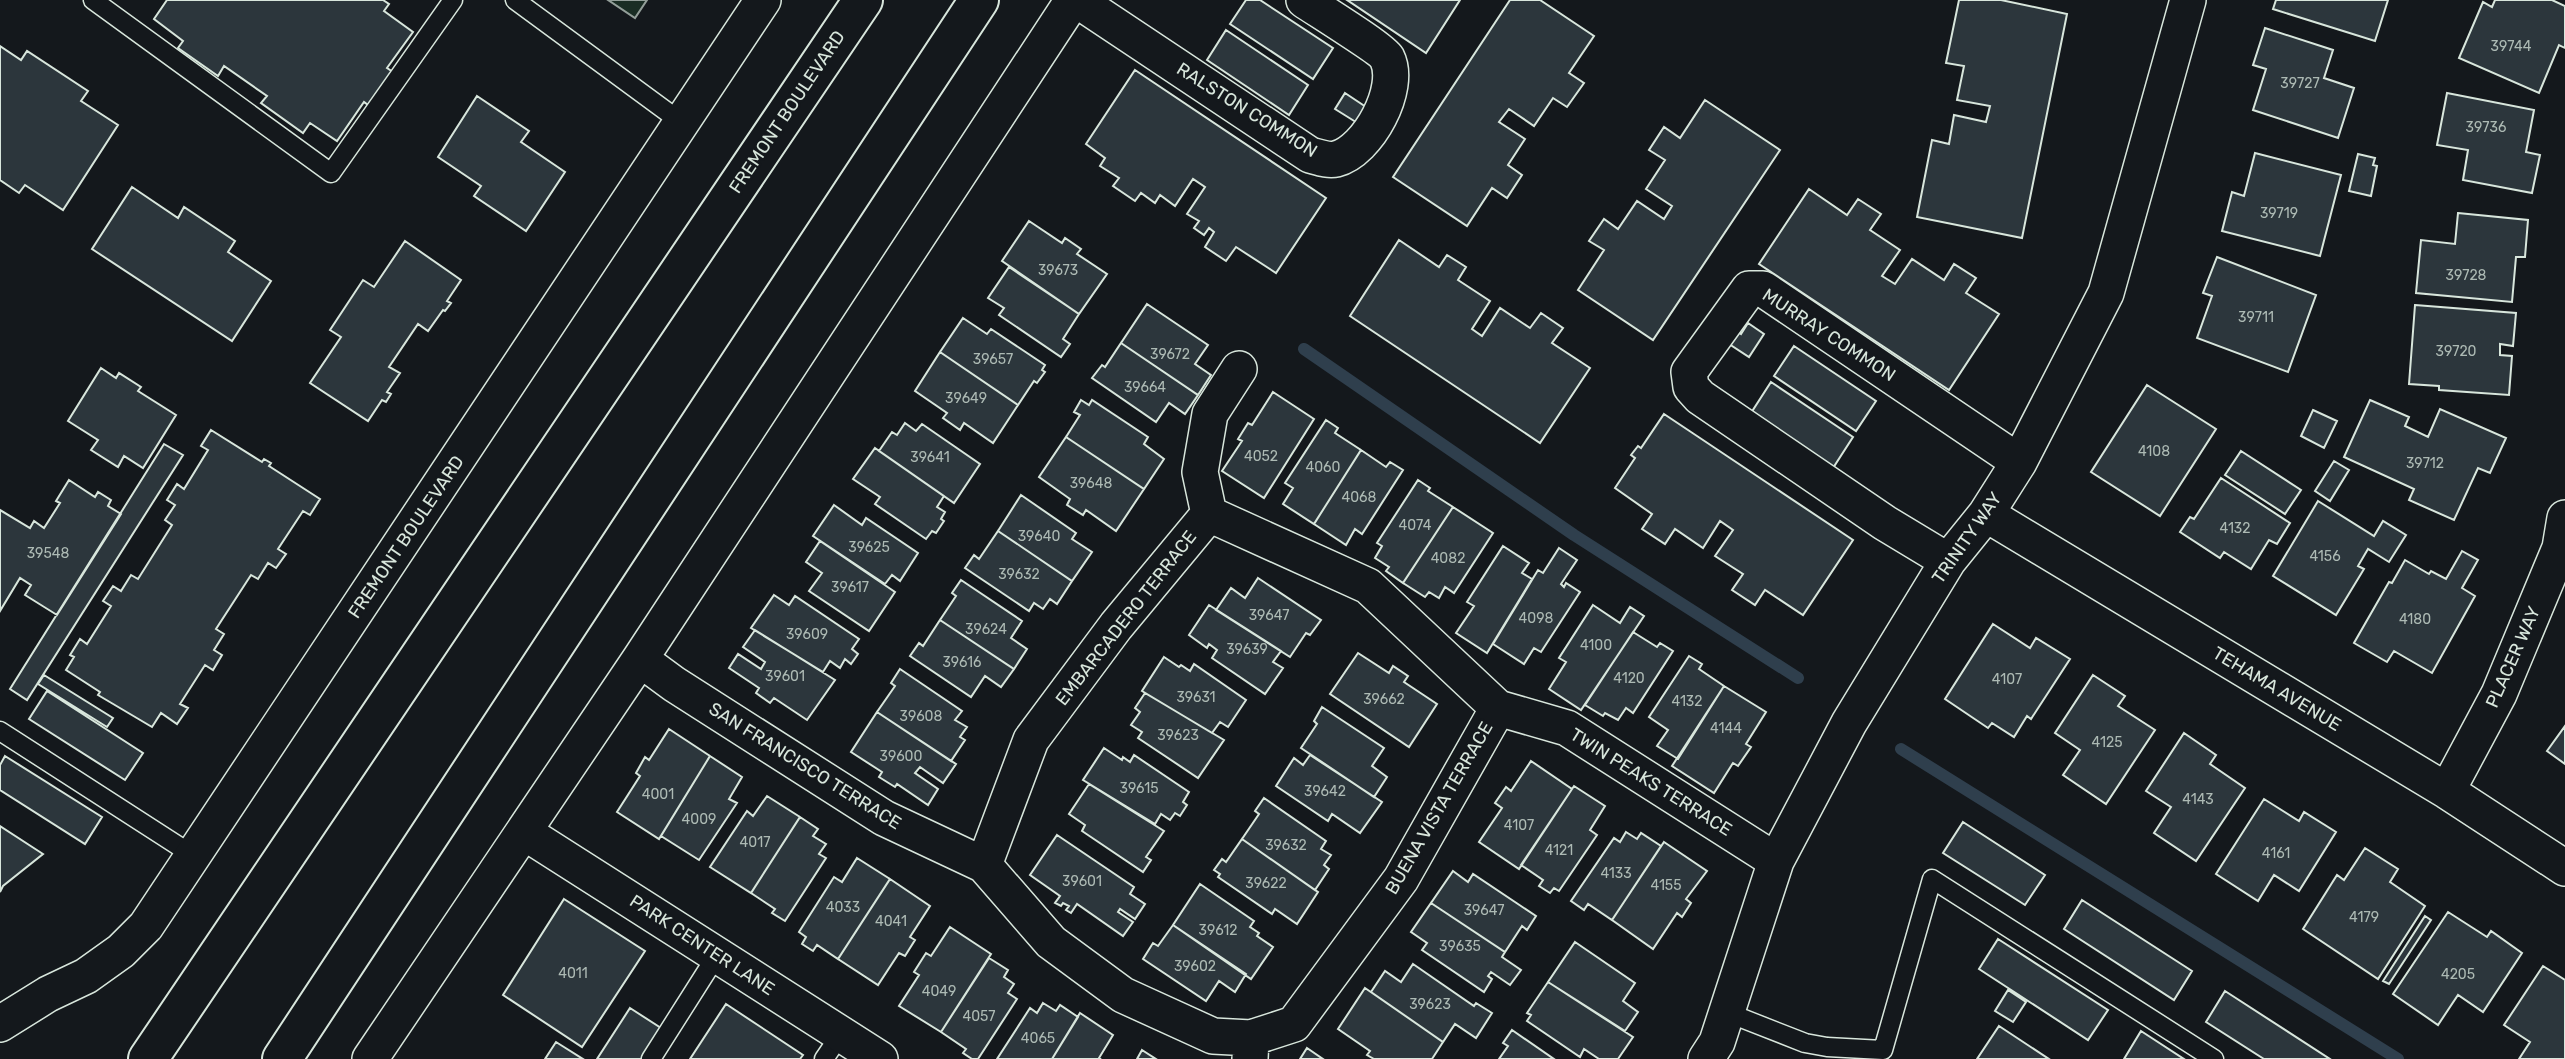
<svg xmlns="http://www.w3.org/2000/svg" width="2565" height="1059" viewBox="0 0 2565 1059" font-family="Rubik,sans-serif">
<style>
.green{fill:#1a2d24;stroke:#939e99;stroke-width:2}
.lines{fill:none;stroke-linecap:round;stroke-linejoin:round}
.stream{stroke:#2f3f4d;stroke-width:12}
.building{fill:#2c363c;stroke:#d8e6dc;stroke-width:2}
.lane-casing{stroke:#d8e6dc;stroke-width:21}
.street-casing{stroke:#d8e6dc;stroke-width:38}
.primary-casing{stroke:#d8e6dc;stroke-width:42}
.lane{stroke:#14181c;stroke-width:18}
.street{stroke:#14181c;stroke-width:35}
.primary{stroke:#14181c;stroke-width:38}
.labels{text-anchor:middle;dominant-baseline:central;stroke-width:5;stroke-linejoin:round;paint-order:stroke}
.number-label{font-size:14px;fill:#adbab4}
.street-label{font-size:18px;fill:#d8e6dc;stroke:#14181c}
</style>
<rect width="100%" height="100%" fill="#14181c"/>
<path class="green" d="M608,0h39l-12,18z"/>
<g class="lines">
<path class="stream" d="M1304,349l270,186 224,143
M1901,749l497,310"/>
</g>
<path class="building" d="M167,0h216l6,4 -5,7 29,21 -26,36 9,6 -24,34 -8,-6 -27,39 -27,-18 -7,10 -42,-30 6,-7 -43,-30 -6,10 -40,-28 5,-7 -29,-22z
M1246,0h14l73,48 -20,31 -83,-55z
M1347,0h113l-34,53z
M1510,0h30l54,36 -25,37 15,10 -17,24 -14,-9 -19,28 -25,-17 -10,13 26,17 -17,26 14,10 -15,23 -15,-10 -25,38 -74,-49z
M1959,0h42l66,14 -45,224 -105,-21 15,-77 17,4 5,-29 32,7 4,-16 -33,-6 7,-34 -18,-3z
M2276,0h112l-13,41 -102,-32z
M2495,0h57l13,6v42l-6,-3 -20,48 -80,-35 24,-56 9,5z
M2265,28l68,22 -9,28 30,10 -16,50 -85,-28 13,-41 -13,-4z
M1226,30l82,55 -19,30 -82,-55z
M0,46l21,14 6,-9 61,40 -7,10 37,24 -55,85 -38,-25 -6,8 -19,-13z
M1135,70l191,128 -50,75 -40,-26 -10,14 -21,-14 9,-15 -5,-4 -5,7 -10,-7 5,-7 -12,-7 18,-27 -12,-8 -18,27 -15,-11 -5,8 -14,-10 -6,8 -22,-15 6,-8 -19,-12 5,-8 -19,-14z
M1345,93l24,16 -10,15 -24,-15z
M2447,93l87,17 -8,42 14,3 -8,38 -69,-13 5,-30 -31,-5z
M477,96l52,35 -8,11 44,30 -39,59 -52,-35 7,-10 -43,-29z
M1705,100l75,50 -127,190 -75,-50 26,-40 -15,-9 15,-22 14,10 19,-28 27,18 8,-13 -26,-17 19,-29 -16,-10 15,-23 16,11z
M2255,153l86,22 -21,81 -98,-25 10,-39 12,4z
M2358,154l17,4 -2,7 4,1 -6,30 -22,-5z
M132,187l46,31 6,-11 51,34 -7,11 43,29 -39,60 -140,-92z
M1809,189l38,26 11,-16 23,15 -11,16 30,20 -18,26 13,8 17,-25 32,21 10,-16 22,14 -10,15 33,21 -50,76 -190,-126z
M2458,213l70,7 -3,37h-9l-4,45 -96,-9 5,-53 34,4z
M1029,221l33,22 3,-5 16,11 -4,5 30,20 -28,40 -77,-53z
M1399,240l40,27 8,-12 19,12 -8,13 32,21 -18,28 10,7 18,-28 30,20 11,-15 22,15 -11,15 38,25 -50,75 -190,-127z
M405,241l56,39 -14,21 4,2 -6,8 -2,-1 -15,21 -10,-7 -29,43 11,6 -13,19 4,2 -5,8 -4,-2 -14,21 -58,-38 31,-46 -11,-7 33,-50 11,7z
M2217,257l99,38 -28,77 -91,-34 15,-42 -9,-3z
M1009,267l70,47 -16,25 7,5 -9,13 -62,-42 5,-7 -16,-10z
M1147,304l61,41 -13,19 16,11 -13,20 -77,-52z
M2415,305l101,8 -3,33 -13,-2v11l12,1 -3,39 -70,-5v-4l-30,-2z
M963,318l24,16 4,-5 54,36 -3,5 3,2 -8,11 -3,-2 -16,24 -78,-53z
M1748,323l16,11 -15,23 -26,-17 8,-13 10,7z
M1121,343l77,52 -13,19 -16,-11 -13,19 -64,-44 10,-13 3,2z
M1794,346l82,55 -20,30 -82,-55z
M940,352l78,53 -25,38 -29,-20 -4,7 -17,-12 4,-5 -32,-22z
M101,368l15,10 3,-5 22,14 -3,4 38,24 -33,53 -19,-12 -6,11 -27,-17 7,-10 -30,-19z
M1771,382l82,55 -20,31 -82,-55z
M2147,385l69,44 -56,87 -69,-44z
M1273,392l41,27 -50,79 -42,-27 20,-30 -4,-2 10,-16 4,2z
M1081,400l8,5 3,-5 56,37 -4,7 20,15 -20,30 -78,-52 14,-22 -6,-3z
M2370,400l39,17 -4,9 23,11 12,-28 66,29 -16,35 -12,-5 -24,52 -45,-20 5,-11 -70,-32z
M2313,410l24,11 -13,27 -23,-12z
M1664,414l189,126 -50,75 -38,-25 -10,15 -23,-15 11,-16 -28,-18 18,-26 -13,-9 -17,27 -28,-19 -10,15 -23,-15 10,-15 -37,-26 20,-30 -4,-3 7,-9 3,2z
M1326,420l12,8 -3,5 26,17 -47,74 -31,-20 10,-16 -8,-5z
M905,423l11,8 6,-7 58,40 -26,39 -75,-52 13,-19 5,3z
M211,430l51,32 2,-3 7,4 -2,3 51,33 -10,16 -7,-4 -25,38 8,5 -10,14 -8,-5 -10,16 -7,-4 -35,54 8,5 -10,16 8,5 -9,15 -8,-5 -25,39 8,4 -11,16 -16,-11 -9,14 -54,-32 2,-3 -34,-22 8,-13 -4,-2 10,-16 7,5 24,-38 -8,-5 10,-15 8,5 10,-16 7,4 34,-54 -7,-5 10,-15 -8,-5 10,-16 7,5 24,-39 -7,-4z
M1066,437l78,52 -28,42 -30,-21 -3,5 -16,-10 3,-6 -31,-22z
M164,444l19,11 -156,245 -17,-11z
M875,448l69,48 -7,11 8,5 -4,7 3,2 -8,12 -4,-2 -6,8 -51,-35 5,-7 -27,-18z
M1361,450l25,17 4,-5 13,8 -41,64 -7,-5 -9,16 -32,-21z
M2241,451l60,39 -16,24 -60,-39z
M2334,461l15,9 -19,31 -15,-10z
M2221,478l69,45 -13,21 -8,-4 -18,29 -27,-17 -4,6 -40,-26 10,-15 4,2z
M69,480l26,17 3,-5 13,8 -3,6 13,8 -64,101 -32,-20 6,-10 -11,-7 -20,33v-101l30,18 4,-7 10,7 16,-25 -4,-2z
M1418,480l12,8 -2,3 25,16 -50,76 -17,-12 3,-4 -14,-9 7,-12 -5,-3z
M1021,495l55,38 -4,6 20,13 -20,29 -74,-50z
M2318,501l56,35 9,-15 23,14 -17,27 -21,-13 -10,17 6,3 -28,46 -63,-39z
M834,505l28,20 4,-7 52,35 -18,28 -8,-6 -7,9 -72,-48z
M1453,507l40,26 -39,60 -9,-6 -6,11 -10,-6 -4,5 -22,-14z
M998,531l74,50 -15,23 -7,-5 -7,10 -9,-6 -5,8 -64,-43 9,-13 5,4z
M820,541l75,51 -26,39 -60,-40 13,-18 -16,-11z
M1503,546l26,17 -7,10 10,6 -45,74 -31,-20 18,-27 -7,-4z
M1559,548l18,12 -16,24 3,3 2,-4 14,9 -39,60 -7,-4 -10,16 -31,-20 45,-74 5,3z
M2462,551l16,9 -16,28 13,8 -43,77 -38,-22 -7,11 -33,-19 35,-61 3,1 13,-23 24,14 2,-3 15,8z
M1258,578l63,42 -11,15 -4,-2 -16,24 -74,-47 15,-22 14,10z
M961,580l61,41 -11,17 16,11 -13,20 -74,-49 16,-24 -4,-3z
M774,595l15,10 6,-9 64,43 -7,10 6,5 -7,10 -6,-5 -5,9 -10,-7 -7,11 -72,-44z
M1209,605l72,46 -8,11 10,6 -18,26 -53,-36 5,-8 -8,-6 -2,4 -18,-13z
M1593,605l27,18 10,-16 14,9 -63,94 -32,-21 17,-27 -7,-4z
M940,620l74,49 -13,18 -16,-11 -14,21 -61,-41 9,-13 4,3z
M1993,624l37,24 6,-10 34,21 -39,60 -4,-3 -13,21 -22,-14 -4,5 -43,-29z
M755,630l80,50 -28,40 -33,-22 -4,5 -14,-10 3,-5 -30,-20 9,-14 23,15 4,-7 -22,-15z
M1633,632l24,15 3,-4 13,8 -40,62 -7,-5 -8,12 -13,-7 -2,3 -18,-11z
M1358,653l31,20 4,-7 15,10 -4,6 33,22 -28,43 -79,-53z
M1689,656l13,8 -3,5 25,17 -46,73 -21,-13 11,-16 -19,-13z
M1164,657l15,10 2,-2 9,6 4,-7 52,36 -18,27 -8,-5 -8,11 -70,-42z
M900,669l62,42 -7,9 12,7 -7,10 5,3 -14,21 -74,-49 18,-26 -4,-3z
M44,675l69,43 -6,9 -69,-43z
M2093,675l32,21 -7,10 37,24 -49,74 -43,-29 17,-25 -25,-17z
M1724,686l42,26 -20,32 5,3 -13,19 -5,-3 -19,30 -42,-27z
M47,691l96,62 -18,27 -96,-61z
M1145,693l79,47 -26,38 -60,-40 4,-6 -11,-7 9,-13 -5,-4z
M1322,707l62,41 -12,18 15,11 -13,20 -73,-49 16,-24 -3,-3z
M877,712l79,52 -13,19 -23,-16 -5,6 23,16 -10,16 -31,-21 -2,3 -16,-10 3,-5 -31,-20z
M2565,726v38l-18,-13z
M669,729l41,27 -51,83 -42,-27 23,-36 -4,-3 9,-16 4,3z
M2184,733l32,22 -6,9 35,24 -49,73 -42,-28 17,-26 -25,-16z
M1104,748l18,12 1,-3 7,5 4,-7 55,37 -6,10 4,3 -7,11 -5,-3 -5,7 -9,-6 -6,10 -72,-44z
M1310,755l72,47 -22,31 -28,-19 -4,7 -52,-35 18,-28 9,7z
M5,756l97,61 -17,27 -85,-54v-25z
M710,756l32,21 -13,22 8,4 -38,57 -38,-24z
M1531,761l41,28 -53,80 -40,-27 23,-34 -7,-5 11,-16 5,4z
M1089,784l75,47 -18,26 5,3 -8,12 -61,-41 3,-6 -16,-11z
M1574,786l31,20 -15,24 7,5 -38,56 -5,-3 -4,5 -11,-7 4,-6 -22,-15z
M767,796l33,21 -49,76 -41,-26 37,-56 6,5z
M1264,798l62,43 -5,8 10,6 -7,10 5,4 -14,21 -73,-51 17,-25 -4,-3z
M2264,799l35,22 5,-9 32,20 -37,59 -25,-16 -16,26 -42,-27z
M800,817l18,12 -5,7 13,8 -7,10 7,4 -41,63 -13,-8 3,-4 -24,-16z
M1963,822l82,53 -20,30 -82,-52z
M0,826l43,28 -40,32 -3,6z
M1626,832l11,7 4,-6 20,13 -49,74 -24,-16 -4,6 -13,-9 43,-63 6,4z
M1057,835l77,52 -4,7 15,10 -10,15 -15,-10 -2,3 15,10 -10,14 -46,-32 -6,9 -5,-3 3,-4 -6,-3 -2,3 -6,-3 5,-7 -30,-21z
M1242,839l76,53 -21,32 -22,-15 -3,5 -54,-37 2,-3 -6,-4 8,-11 4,3z
M1664,842l43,29 -21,28 5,4 -9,14 -5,-4 -24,36 -41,-29z
M2365,848l33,21 -8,13 35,24 -47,73 -75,-50 34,-54 7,5z
M857,858l33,21 -52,80 -21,-14 -4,6 -11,-7 4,-7 -7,-5 35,-55 8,5z
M1453,871l15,11 5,-8 63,42 -9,14 -5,-4 -17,26 -74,-49z
M890,879l40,27 -20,31 5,3 -10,16 -6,-3 -21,32 -40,-26z
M1200,884l54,37 -4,6 9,6 -2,3 16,11 -22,32 -78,-54z
M564,899l81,52 -63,96 -79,-52z
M2082,900l110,71 -18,29 -110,-71z
M1431,903l74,49 -3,5 19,13 -11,15 -19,-13 -3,4 4,3 -8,13 -62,-42 5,-7 -16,-11z
M2448,912l39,25 4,-6 31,22 -39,59 -25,-17 -20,30 -45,-31z
M2425,916l6,4 -42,64 -6,-3z
M1173,925l73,49 -11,18 -16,-11 -13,20 -63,-42 10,-16 5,3z
M950,927l41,27 -50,78 -42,-26 20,-31 -5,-3 12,-19 5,3z
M1998,939l110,71 -20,30 -109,-71z
M1575,942l60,41 -12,18 15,11 -13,19 -77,-49z
M989,958l19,12 -4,7 10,7 -6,9 9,6 -39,60h-6l-9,-6 3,-4 -25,-17z
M1413,964l61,42 2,-3 16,10 -16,25 -21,-14 -12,18 -72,-50 14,-21 16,11z
M2543,966l22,14v79h-46l11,-17 -26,-17z
M1548,982l85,55 -15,22h-19l-15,-10 -4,8 -53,-36 4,-6 -4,-2z
M1365,988l78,54 -11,17h-58l-7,-4 3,-4 -32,-22z
M2008,990l18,12 -13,20 -18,-11z
M2225,991l105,68h-66l-58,-37z
M1043,1003l13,8 4,-6 18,12 -26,42h-55l33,-51 7,5z
M726,1004l77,51 -3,4h-110z
M630,1008l31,20 -20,31h-44z
M1080,1013l33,22 -14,23 2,1h-49z
M1999,1026l50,33h-72z
M1512,1030l42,29h-55l9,-13 -5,-3z
M2141,1031l43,28h-60z
M556,1042l27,17h-38z
M1307,1048l16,11h-23z
M1142,1050l14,9h-19z"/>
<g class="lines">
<defs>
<path id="lane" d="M93,0l238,173 122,-173
M515,0l166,122
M0,731l194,125
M1726,1012l79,31 22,4 56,3 49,-171 282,180
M651,1059l66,-104
M824,1059l17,-25"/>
<path id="street" d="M1077,0l233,155c8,2 18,6 26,4 32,-8 66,-71 51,-101 -5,-9 -70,-49 -83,-58
M1209,514l159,72 130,122 69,20 209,133
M1986,514l461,277 118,77
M1948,561l-63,-38 -185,-126 -9,-10 -2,-15 60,-83h14l256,173
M640,659l34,25 210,134 100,47 67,77 72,53 90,41 38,2
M2447,791l52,-97 61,-146 5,-30
M524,832l356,227
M984,865l47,-125 85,-114 93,-112 -9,-42 10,-58 29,-45
M0,1024l48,-30 38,-18 35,-25 25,-25 617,-926
M370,1059l270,-400 433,-659
M1250,1059l1,-21 43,-14 107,-145 97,-171
M1706,1059l11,-17 59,-181 73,-138 99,-162 38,-47 33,-52 87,-169 82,-293"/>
<path id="primary" d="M148,1059l715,-1059
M282,1059l697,-1059"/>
</defs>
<use href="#lane" class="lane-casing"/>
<use href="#street" class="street-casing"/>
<use href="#primary" class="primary-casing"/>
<use href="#lane" class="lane"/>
<use href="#street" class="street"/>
<use href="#primary" class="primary"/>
</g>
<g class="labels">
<g class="number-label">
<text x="2511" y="46">39744</text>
<text x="2300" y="83">39727</text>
<text x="2486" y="127">39736</text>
<text x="2279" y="213">39719</text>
<text x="1058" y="270">39673</text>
<text x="2466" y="275">39728</text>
<text x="2256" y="317">39711</text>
<text x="2456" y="351">39720</text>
<text x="1170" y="354">39672</text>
<text x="993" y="359">39657</text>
<text x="1145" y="387">39664</text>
<text x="966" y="398">39649</text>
<text x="2154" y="451">4108</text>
<text x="1261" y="456">4052</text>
<text x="930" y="457">39641</text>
<text x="2425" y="463">39712</text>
<text x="1323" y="467">4060</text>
<text x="1091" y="483">39648</text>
<text x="1359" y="497">4068</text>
<text x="1415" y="525">4074</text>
<text x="2235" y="528">4132</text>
<text x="1039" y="536">39640</text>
<text x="869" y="547">39625</text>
<text x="48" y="553">39548</text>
<text x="2325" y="556">4156</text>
<text x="1448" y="558">4082</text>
<text x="1019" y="574">39632</text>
<text x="850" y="587">39617</text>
<text x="1269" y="615">39647</text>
<text x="1536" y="618">4098</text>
<text x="2415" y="619">4180</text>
<text x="986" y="629">39624</text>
<text x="807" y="634">39609</text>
<text x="1596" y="645">4100</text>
<text x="1247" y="649">39639</text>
<text x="962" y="662">39616</text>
<text x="785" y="676">39601</text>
<text x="1629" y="678">4120</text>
<text x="2007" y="679">4107</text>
<text x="1196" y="697">39631</text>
<text x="1384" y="699">39662</text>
<text x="1687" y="701">4132</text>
<text x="921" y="716">39608</text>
<text x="1726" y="728">4144</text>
<text x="1178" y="735">39623</text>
<text x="2107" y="742">4125</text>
<text x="901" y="756">39600</text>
<text x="1139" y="788">39615</text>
<text x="1325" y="791">39642</text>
<text x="658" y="794">4001</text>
<text x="2198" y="799">4143</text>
<text x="699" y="819">4009</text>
<text x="1519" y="825">4107</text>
<text x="755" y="842">4017</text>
<text x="1286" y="845">39632</text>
<text x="1559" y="850">4121</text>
<text x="2276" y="853">4161</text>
<text x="1616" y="873">4133</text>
<text x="1082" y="881">39601</text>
<text x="1266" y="883">39622</text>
<text x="1666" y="885">4155</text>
<text x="843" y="907">4033</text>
<text x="1484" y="910">39647</text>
<text x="2364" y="917">4179</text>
<text x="891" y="921">4041</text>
<text x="1218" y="930">39612</text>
<text x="1460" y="946">39635</text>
<text x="1195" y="966">39602</text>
<text x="573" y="973">4011</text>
<text x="2458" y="974">4205</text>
<text x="939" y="991">4049</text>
<text x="1430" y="1004">39623</text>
<text x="979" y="1016">4057</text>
<text x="1038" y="1038">4065</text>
</g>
<g class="street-label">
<text transform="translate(1247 110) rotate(32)">RALSTON COMMON</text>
<text transform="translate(787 112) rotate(-56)">FREMONT BOULEVARD</text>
<text transform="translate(1829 335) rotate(33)">MURRAY COMMON</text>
<text transform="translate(406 537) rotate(-56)">FREMONT BOULEVARD</text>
<text transform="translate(1967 538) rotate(-55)">TRINITY WAY</text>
<text transform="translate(1126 618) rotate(-52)">EMBARCADERO TERRACE</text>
<text transform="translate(2513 657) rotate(-66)">PLACER WAY</text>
<text transform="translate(2277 689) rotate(31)">TEHAMA AVENUE</text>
<text transform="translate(805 766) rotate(32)">SAN FRANCISCO TERRACE</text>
<text transform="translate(1651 782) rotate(32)">TWIN PEAKS TERRACE</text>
<text transform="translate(1439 808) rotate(-60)">BUENA VISTA TERRACE</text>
<text transform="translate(702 945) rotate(33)">PARK CENTER LANE</text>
</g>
</g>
</svg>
